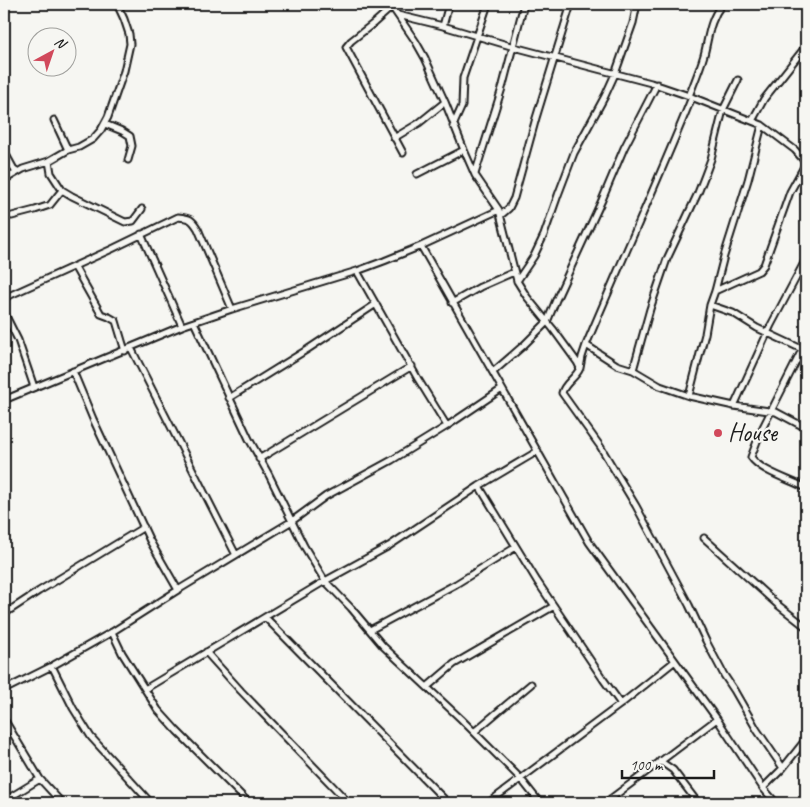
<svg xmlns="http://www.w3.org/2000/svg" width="810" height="807" viewBox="0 0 810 807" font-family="Caveat,sans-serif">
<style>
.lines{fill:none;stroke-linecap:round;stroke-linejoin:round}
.street-casing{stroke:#1c1c1c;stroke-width:9}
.street{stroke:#f6f6f2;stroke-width:5}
.poi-dot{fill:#d1495b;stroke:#f6f6f2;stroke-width:2}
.labels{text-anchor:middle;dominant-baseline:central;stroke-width:4.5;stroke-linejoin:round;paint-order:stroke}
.poi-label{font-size:25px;fill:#1c1c1c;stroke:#f6f6f2;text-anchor:start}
</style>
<rect width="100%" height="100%" fill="#f6f6f2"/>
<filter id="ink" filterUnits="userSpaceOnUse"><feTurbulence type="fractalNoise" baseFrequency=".02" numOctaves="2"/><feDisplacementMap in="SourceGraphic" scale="10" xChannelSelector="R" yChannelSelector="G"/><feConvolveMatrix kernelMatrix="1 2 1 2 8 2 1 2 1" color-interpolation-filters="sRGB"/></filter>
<g filter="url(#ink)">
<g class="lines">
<defs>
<path id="street" d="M390,4l26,38 9,16 20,44 19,48 11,25 24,35 18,71 10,16 26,32 24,33 3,6c-4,10 -16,15 -18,25l38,53 36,60 53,99 17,36 18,34 10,15 23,40 26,38
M392,7l-18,16 -23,18 -5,6 57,106
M398,15l45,11 71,21 137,36 38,13 73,29 33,25 11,13 -16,29 -26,73 -5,6 -44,20
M443,26l6,-22
M689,96c5,-13 11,-27 15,-41 5,-19 5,-34 18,-51
M54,120l14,30
M752,121l12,-22 42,-53
M105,124l17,7 8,5 2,10 -4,14
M453,126l9,-20 1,-28 25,-74
M394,138l25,-15 26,-21
M4,151l12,22
M49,161l2,12 11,17 10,6 53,26 8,-1 9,-12
M417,174l47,-24
M475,174l28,-89 21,-81
M4,180l19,-11 26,-8 19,-11 11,-3 14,-8 8,-9 7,-13 16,-46 6,-27 -1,-10 -5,-15 -7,-15
M501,215l8,-7 5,-10 22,-80 35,-114
M12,216l23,-6 15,-5 12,-15
M141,234l41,92
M421,246l168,296 128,177 46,69 13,15
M74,266l27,48 8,3 7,4 9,30
M357,271l61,108 29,47
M517,281l17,-25 10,-21 14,-40 16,-42 31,-57 10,-22 18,-51 4,-19
M4,298l108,-49 66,-32c12,1 14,2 20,12l34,80
M452,303l28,-16 34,-15
M710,305l23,8 24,15 49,23
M4,312l14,28 16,47
M194,322l55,117 20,36 35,71 21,35 26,27 32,38 78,73 60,60 19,24
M806,342l-45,89 -10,26c9,14 40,23 55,31
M586,345l31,20 16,5 27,16 29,10 45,10 42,6 30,16
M131,348l105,207
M580,368l2,-11 4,-12c35,-83 72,-164 106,-248
M633,370l17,-61 17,-50 31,-66 7,-18 6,-16 12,-49 15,-30
M73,371l20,48 57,122 28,49
M493,372l31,-27 23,-23 9,-22 46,-100 22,-52 33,-64
M689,396l16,-62 5,-29 5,-14 9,-35 24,-76 14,-55
M229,398l79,-49 68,-45
M4,400l178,-74 50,-17 125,-38 27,-10 37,-15 78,-36
M734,406l37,-81 35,-66
M259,459l153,-93
M479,486l58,95 66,98 18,25
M704,538l74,67 28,22
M4,614l35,-23 105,-64
M265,617l183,186
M370,630l86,-46 60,-37
M112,632l10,21 36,57 19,21 72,72
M206,652l35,39 108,112
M52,666l21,42 18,29 60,66
M427,687l27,-23 100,-58
M145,689l180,-108 64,-35 90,-60 59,-35
M4,690l48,-24 60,-34 66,-42 114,-69 34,-25 66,-36 55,-34 55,-37
M4,719l36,60 22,24
M474,732l57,-48
M660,761l13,9 25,33
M763,788l20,-20 23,-29
M4,801l36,-22
M488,803l133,-99 54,-43
M605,803l112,-84"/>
</defs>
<use href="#street" class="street-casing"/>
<use href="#street" class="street"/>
</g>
</g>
<circle class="poi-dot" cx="718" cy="433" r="5"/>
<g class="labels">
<g class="poi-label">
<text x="728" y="433">House</text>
</g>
</g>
<rect width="810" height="807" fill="none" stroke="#f6f6f2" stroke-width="20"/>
<rect x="10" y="10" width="790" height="787" fill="none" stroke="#1c1c1c" stroke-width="2" filter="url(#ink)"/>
<g transform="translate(52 52) rotate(40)"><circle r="24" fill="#f6f6f2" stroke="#9f9f9c"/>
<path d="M0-4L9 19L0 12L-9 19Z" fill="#d1495b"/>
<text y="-8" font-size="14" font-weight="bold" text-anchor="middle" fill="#1c1c1c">N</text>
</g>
<path d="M622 770v8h92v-8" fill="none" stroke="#1c1c1c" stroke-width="2.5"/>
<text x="630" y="770" font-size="15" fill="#1c1c1c" stroke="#f6f6f2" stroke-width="4" paint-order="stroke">100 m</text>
</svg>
